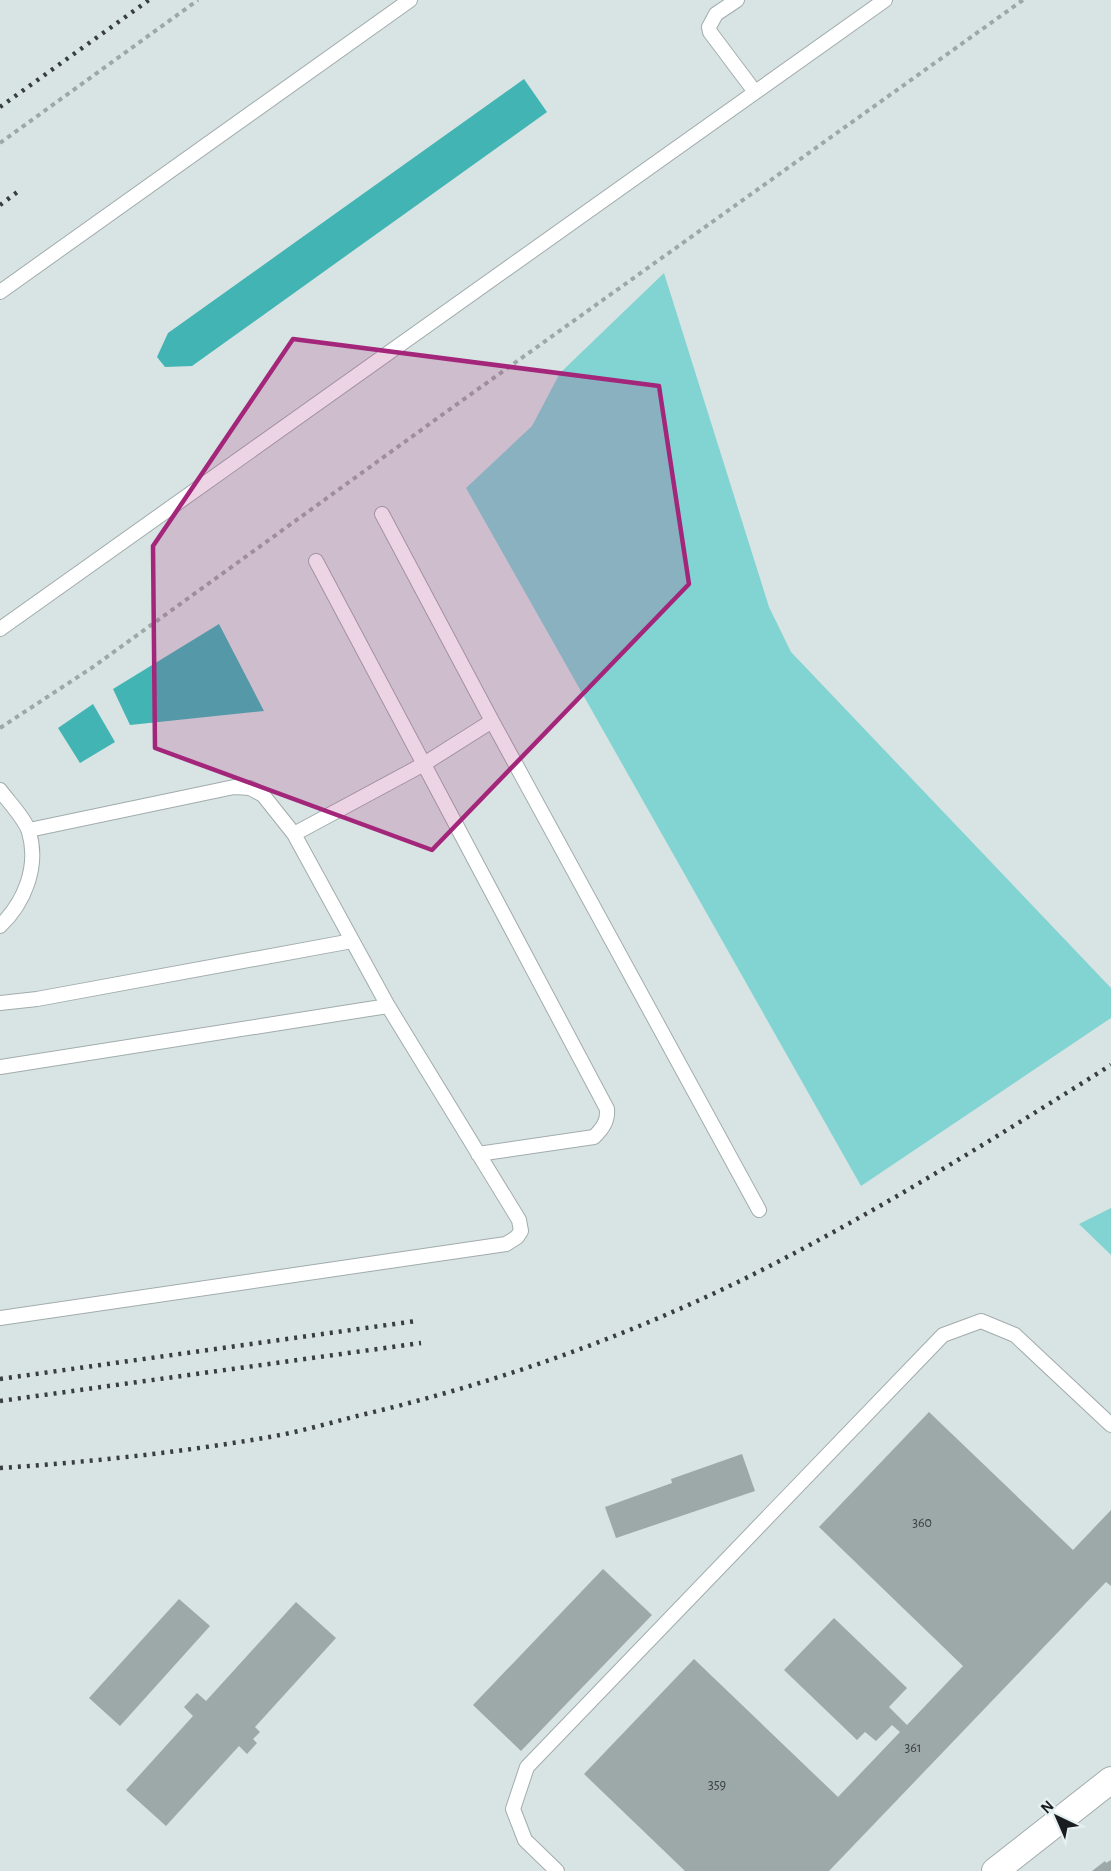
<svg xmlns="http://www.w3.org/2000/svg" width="1111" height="1871" viewBox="0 0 1111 1871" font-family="'Alegreya Sans',sans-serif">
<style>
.green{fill:#82d4d3}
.water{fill:#42b4b4}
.building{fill:#9da8a8}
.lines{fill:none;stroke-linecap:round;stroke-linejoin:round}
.service-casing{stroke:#a2acac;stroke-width:16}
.minor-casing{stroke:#a2acac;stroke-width:28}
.path{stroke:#9ea7a7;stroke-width:4;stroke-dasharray:4.5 4.5;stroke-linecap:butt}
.service{stroke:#fff;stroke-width:14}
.minor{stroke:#fff;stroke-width:26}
.rail{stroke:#383d3d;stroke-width:4.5;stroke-dasharray:3 6;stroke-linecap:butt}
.marked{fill:#a3267a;fill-opacity:0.2;stroke:#a3267a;stroke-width:4.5;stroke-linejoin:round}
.labels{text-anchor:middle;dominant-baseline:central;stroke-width:4.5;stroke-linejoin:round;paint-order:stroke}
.number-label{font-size:14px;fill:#3a4040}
</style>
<rect width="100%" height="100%" fill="#d8e3e3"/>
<path class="green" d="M664,273l105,334 22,45 320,336v30l-250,168 -395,-698 66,-62 28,-53z
M1111,1208v47l-32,-31z"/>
<path class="water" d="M524,79l23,33 -355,254 -27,1 -8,-10 11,-24z
M219,624l45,87 -134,14 -17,-36z
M93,704l22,38 -35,21 -22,-35z"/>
<path class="building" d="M929,1412l144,138 38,-40v76l-5,-4 -277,289h-144l-101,-97 110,-115 144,138 62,-65 -8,-7 -16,16 -11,-9 -8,8 -73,-70 50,-52 73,70 -18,19 18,18 56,-59 -144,-139z
M742,1454l13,37 -139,47 -11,-31 67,-24 -1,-4z
M603,1569l49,46 -131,136 -48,-46z
M179,1599l31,27 -90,100 -31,-28z
M296,1602l40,36 -81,89 5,5 -7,7 4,4 -10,11 -8,-8 -73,80 -40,-36 67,-74 -9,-9 13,-14 9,8z
M1111,1860v11h-19l13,-10 1,2z"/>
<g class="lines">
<defs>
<path id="service" d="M737,0l-21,14 -7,13 1,5 45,60
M0,292l410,-292
M382,514l110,207 267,489
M316,561l291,548c1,12 -4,19 -13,28l-116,17
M0,629l885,-629
M0,790c8,11 26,30 29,42 10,34 -4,70 -29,94
M294,834l130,-70 68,-43
M0,1003l37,-4 315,-58
M0,1067l388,-61
M0,1318l506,-74 11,-7 4,-6 -2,-11 -131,-214 -94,-172 -31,-39 -13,-7 -16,-1 -205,43
M557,1871l-32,-31 -12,-31 14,-42 416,-432 38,-14 34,14 96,90"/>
<path id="minor" d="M995,1871l116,-91"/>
</defs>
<use href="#service" class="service-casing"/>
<use href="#minor" class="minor-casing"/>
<path class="path" d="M0,143l198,-143
M0,728l93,-61 360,-260 570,-407"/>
<use href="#service" class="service"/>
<use href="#minor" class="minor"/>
<path class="rail" d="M0,107l149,-107
M0,205l20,-15
M0,1379l416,-58
M0,1401l421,-58
M0,1468c91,-6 185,-16 275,-32 27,-5 55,-13 82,-20 132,-31 262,-76 385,-136 127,-63 248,-139 369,-215"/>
</g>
<path class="marked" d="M293,339l366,47 30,198 -257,266 -277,-102 -2,-202z"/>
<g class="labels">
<g class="number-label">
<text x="922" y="1523">360</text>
<text x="913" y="1748">361</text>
<text x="717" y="1785">359</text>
</g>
</g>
<g transform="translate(1057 1817) rotate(316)" stroke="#e5f0f0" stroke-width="4.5" paint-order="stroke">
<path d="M0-4.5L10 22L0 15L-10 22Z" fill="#191d1d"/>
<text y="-9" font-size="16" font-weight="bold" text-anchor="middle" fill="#191d1d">N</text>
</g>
</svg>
